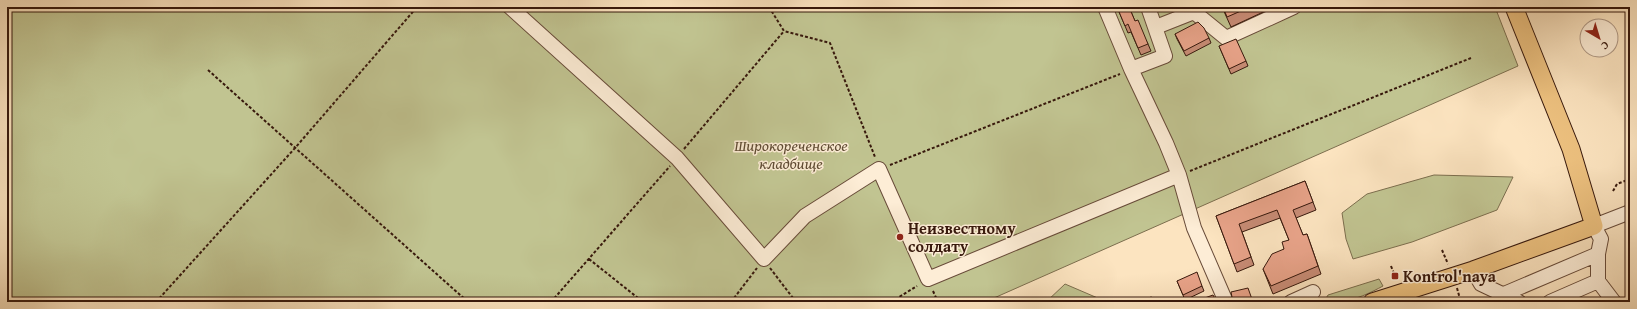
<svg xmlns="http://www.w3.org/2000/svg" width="1637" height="309" viewBox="0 0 1637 309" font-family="'Gentium Book Plus',serif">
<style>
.green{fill:#c1c491;stroke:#7c6e4e}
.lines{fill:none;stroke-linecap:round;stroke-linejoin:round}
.minor-casing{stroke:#684b39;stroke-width:16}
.major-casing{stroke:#37180c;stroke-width:19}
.path{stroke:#37180c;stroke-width:2;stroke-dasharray:3 2;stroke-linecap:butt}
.minor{stroke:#fdedd6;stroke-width:14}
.major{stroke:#eec280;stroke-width:17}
.wall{fill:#c88c76;stroke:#37180c}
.building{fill:#e8a389;stroke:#37180c}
.poi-dot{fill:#8f2418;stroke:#fdedd6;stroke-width:1.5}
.labels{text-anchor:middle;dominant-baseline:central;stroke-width:3;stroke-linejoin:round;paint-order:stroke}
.park-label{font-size:16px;font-style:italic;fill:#604c34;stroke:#fdedd6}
.poi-label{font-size:16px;font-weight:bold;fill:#37180c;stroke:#fdedd6;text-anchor:start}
</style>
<rect width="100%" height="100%" fill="#fce4c0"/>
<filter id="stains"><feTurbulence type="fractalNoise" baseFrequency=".005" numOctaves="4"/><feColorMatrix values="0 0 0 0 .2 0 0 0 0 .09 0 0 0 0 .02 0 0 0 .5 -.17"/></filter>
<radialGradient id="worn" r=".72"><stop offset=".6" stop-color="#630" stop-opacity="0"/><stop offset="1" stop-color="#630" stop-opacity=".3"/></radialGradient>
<path class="green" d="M7,7h1488l23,59 -533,236h-978z
M1434,175l79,2 -16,33 -85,32 -59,17 -7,-20 -4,-26 25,-19z
M1379,279l4,7c-26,14 -36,16 -64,16l6,-2 3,-5z
M1065,284l42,18h-61z"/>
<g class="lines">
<defs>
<path id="minor" d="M510,7l167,151 87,101 41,-43 74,-47 49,110 251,-104
M1105,7l26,62 35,74 13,32 15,53 32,74
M1156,27l38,-15 32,26 68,-31
M1131,69l34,-13 -17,-49
M1473,270l8,14 38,18
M1598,281l16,21
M1504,294l94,-40
M1291,302l22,-10
M1550,302l48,-21v-27l3,-15 -7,-13 36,-14"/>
<path id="major" d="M1372,302l101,-32 121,-44 -23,-77 -57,-142"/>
</defs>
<use href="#minor" class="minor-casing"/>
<use href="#major" class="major-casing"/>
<path class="path" d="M769,7l15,24 46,12 45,114
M208,70l260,232
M684,149l100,-118
M890,165l230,-91
M1190,171l281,-113
M1613,191l4,-7 13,-5
M1442,250l6,14
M589,259l54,43
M1391,266l4,10
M770,268l26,34
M1457,288l3,11
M933,291l5,11
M156,302l139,-154 122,-141
M551,302l119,-136
M731,302l26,-34
M891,302l26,-16"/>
<use href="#minor" class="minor"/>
<use href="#major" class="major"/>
</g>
<path class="wall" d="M1117,7h12l6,14 13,23 3,7 -10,4 -10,-23 -3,1z
M1222,7h52l-43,20z
M1175,34l34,4 2,5 -25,13 -9,-17z
M1219,46l27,15 2,5 -17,8z
M1305,181l11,29 -20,8 7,17 4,-1 14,40 -48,20 -10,-25 21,-20 5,-9 -9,-22 -38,14 12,33 -17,7 -21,-56z
M1177,281l25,5 2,5 -19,9z"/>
<path class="building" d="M1117,7h12l6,14 3,-1 10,24 -10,4 -10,-24 -3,2z
M1223,7h27l-23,10z
M1198,22l6,6 5,10 -25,13 -9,-17z
M1236,39l10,22 -17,8 -10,-23z
M1305,181l8,21 -20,8 10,25 4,-1 11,32 -47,20 -8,-17 9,-15 12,-5 -2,-7 7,-2 -12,-30 -38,14 12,33 -17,7 -18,-48z
M1197,272l5,14 -19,9 -6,-14z
M1248,288l5,14h-20l-2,-10z
M1213,295l4,7h-13l-2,-3z
M1151,297l5,2 2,3h-18z"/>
<g class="poi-dot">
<circle cx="900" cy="237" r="4"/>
<rect x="1391" y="272" width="8" height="8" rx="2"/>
</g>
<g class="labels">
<g class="park-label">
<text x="791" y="145">Широкореченское<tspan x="791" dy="18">кладбище</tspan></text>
</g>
<g class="poi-label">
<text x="908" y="228">Неизвестному<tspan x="908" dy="18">солдату</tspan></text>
<text x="1403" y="276">Kontrol'naya</text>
</g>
</g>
<rect width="1637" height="309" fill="none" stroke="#fce4c0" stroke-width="24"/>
<rect x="8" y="8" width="1621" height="293" fill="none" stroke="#37180c" stroke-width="2"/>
<rect x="12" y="12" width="1613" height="285" fill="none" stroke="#37180c"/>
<g transform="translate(1599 38) rotate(142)"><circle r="19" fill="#fdedd6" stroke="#ae9885"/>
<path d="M0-3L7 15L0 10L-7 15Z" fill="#8f2418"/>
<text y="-6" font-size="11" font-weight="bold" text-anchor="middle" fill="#37180c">С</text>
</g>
<rect width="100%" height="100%" filter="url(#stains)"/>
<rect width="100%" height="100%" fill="url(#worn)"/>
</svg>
